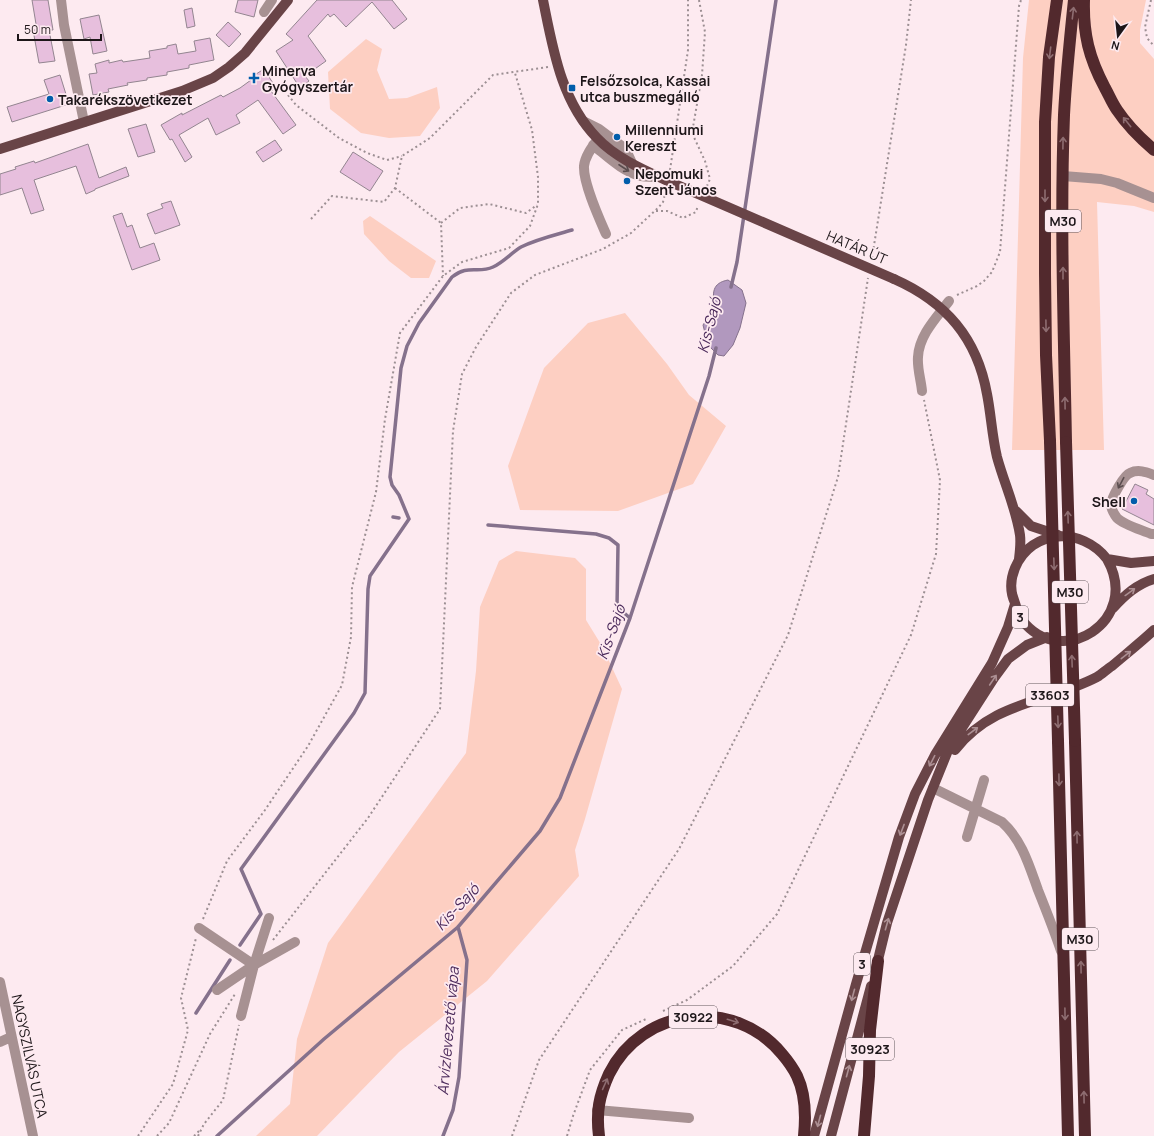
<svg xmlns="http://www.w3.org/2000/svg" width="1154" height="1136" viewBox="0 0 1154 1136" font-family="Manrope,sans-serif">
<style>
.green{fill:#fdcfc2}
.water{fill:#b198be;stroke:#85718c}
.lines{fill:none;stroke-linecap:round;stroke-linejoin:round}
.stream{stroke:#85718c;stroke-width:3.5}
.building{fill:#e7bfdd;stroke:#938590}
.path{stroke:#9c8f93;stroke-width:2;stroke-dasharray:2 3;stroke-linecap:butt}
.minor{stroke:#a79192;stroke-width:10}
.major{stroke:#694447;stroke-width:10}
.highway{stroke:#52292d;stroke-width:12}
.major-bridge{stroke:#694447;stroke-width:10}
.highway-bridge{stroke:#52292d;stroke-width:12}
.oneway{stroke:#8e6d71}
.oneway2{stroke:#5b4d4f}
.oneway3{stroke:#ac8f93}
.poi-dot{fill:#015dab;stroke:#fdeaf0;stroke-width:1.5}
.labels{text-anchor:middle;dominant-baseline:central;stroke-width:3.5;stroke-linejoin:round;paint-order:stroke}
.shield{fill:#fdeaf0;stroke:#60565a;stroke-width:1}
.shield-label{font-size:13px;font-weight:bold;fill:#1d1619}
.poi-label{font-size:14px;font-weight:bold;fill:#1d1619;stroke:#fdeaf0;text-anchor:start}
.street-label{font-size:14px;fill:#1d1619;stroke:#fdeaf0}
.water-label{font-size:15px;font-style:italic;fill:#4b2a5b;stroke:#fdeaf0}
</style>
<rect width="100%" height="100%" fill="#fdeaf0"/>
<path class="green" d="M1029,0h117l-6,30v13l14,16v153l-20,-6 -37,-4 7,248h-92l11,-392z
M366,39l16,10 -5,21 12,29 18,-1 30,-11 3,21 -20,28 -31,2 -28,-5 -31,-24 -2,-37z
M370,216l66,45 -7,17h-18l-22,-17 -25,-27 -1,-13z
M625,313l42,51 22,31 37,31 -33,58 -75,27 -98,-1 -12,-44 36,-98 44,-45z
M516,551l59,7 11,11v51l16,26 20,43 -37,130 -10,31 4,26 -92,105 -88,71 -82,84h-61l34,-32 7,-65 31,-96 138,-190 10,-82 4,-64 19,-46z"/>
<path class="water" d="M728,280l14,10 4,13 -6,25 -7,17 -9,11 -6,-1 -12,-12 -1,-10 -2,-8 12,-18c-3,-14 -3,-24 13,-27z"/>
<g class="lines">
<path class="stream" d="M731,287l6,-25 39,-262
M393,517l6,1
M409,519l-10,-24 -7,-10 -2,-8 11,-109 6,-22 12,-23 33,-46c16,-13 26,-3 41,-10 11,-5 18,-14 28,-20 16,-8 34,-12 51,-17
M488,525l108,9 13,4 9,7 -1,62 13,11
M240,945l21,-31 -20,-45 113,-156 11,-20 3,-104 2,-13 39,-57
M196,1013l34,-53
M217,1136l107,-97 134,-112 82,-96 20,-33 70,-180 79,-242 7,-28
M443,1136l10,-26 6,-33 8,-117 -9,-33"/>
</g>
<path class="building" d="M32,0h16l5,30h-4l6,31 -16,2 -6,-33h4z
M238,0h20l-4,17 -19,-5z
M317,0h75l15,19 -13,10 -22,-27 -26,25 -12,-13 -4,3 -2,-3 -20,22 18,25 -21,15 4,5 -9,7 -24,-37 17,-11 -7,-6z
M192,8l3,18 -8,2 -3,-18z
M99,15l8,36 -14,3 -3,-17 -6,2 -4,-20z
M228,22l13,12 -12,13 -13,-12z
M210,38l4,22 -25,5v3l-22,4v3l-20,3v2l-20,3 1,2 -20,4 1,3 -16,3 -4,-21 8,-1 -2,-9 14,-4v3l13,-3 1,2 27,-4 -1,-7 18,-3v-2l9,-2 2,10 18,-3 -2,-10z
M264,69l12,19 -5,3 25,34 -13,9 -25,-34 -22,15 4,8 -24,12 -8,-17 -29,17 13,22 -7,5 -13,-23 -2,1 -9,-15 21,-12v2l39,-20 2,2 17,-9 11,-8 -1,-2z
M60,75l9,29 -57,18 -5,-15 42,-13 -5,-14z
M146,124l9,28 -17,5 -10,-28z
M275,140l7,10 -19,12 -7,-10z
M88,144l11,34 27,-11 3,9 -34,13v1l-9,4 -10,-28 -42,14 10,30 -13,4 -9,-26 -22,7v-21l16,-5 -1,-2 19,-6 1,2z
M353,152l30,19 -13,20 -30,-19z
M171,201l9,24 -25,9 -8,-20 16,-6 -2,-4z
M122,213l5,14 5,-2 8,23 14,-5 6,17 -28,10 -19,-54z
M1135,484l13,6 -2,4 8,5v26l-32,-16z"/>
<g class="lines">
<path class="path" d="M699,0l6,32 -3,43 -10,58 13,28 5,18 -3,7
M1151,0l-6,27 2,11 7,8
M288,95l8,10 43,33 28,15 20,7 15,-4
M670,170l18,-120v-50
M395,188l46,35 2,53
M656,211h11l16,7 13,-6 2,-7
M311,219l21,-23 52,6 11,-14 7,-32 28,-18 63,-63 55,-8
M441,223l19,-15 29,-4 37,9 11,-8
M872,258l34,-213 5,-45
M957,295l20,-9 7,-5 8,-9 8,-20 19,-246 2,-6
M203,919l24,-58 38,-51 43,-64 34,-61 9,-48 1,-50 24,-95 9,-73 15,-86 43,-57 19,-14 47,-14 21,-22 8,-22v-27l-6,-47 -17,-57
M273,940l95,-122 72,-109 13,-278 9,-57 14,-27 35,-54 24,-18 68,-26 28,-16 28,-26 4,-5 3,-12
M663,1011l24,-11 46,-34 44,-52 134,-279 25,-81 4,-74 -16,-80
M138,1136l35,-52 15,-54 -7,-32 15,-60
M157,1136l12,-13 41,-89 25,-40
M194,1136l6,-6
M198,1136l6,-12 19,-24 16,-75
M512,1136l27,-76 140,-211 109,-214 50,-158 30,-199
M567,1136l6,-20 17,-46 32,-40 24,-11"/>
<path class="minor" d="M61,0l3,25 20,97
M264,12l8,-12
M583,121l16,8 24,18 4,5 5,11
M598,139c-6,8 -13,17 -14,27 -1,17 15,52 22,68
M593,145c14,11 30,27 48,31 6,1 12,1 19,1
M1063,176l38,3 16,4 37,15
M922,391c-1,-11 -5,-23 -4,-34 1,-22 19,-40 31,-56
M1154,475c-8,-3 -16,-6 -24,-2 -6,2 -18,24 -19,31 0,4 3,10 6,14 7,7 25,12 34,16h3
M933,788l69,34c20,18 27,43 36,68 8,20 16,40 23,61
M967,837l17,-57
M199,928l55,37
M0,982l33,154
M217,990l37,-25 41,-23
M241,1016l13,-51 15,-47
M0,1042l11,-5
M597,1110l92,8"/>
<path class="major" d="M543,0c10,49 18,101 54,138 19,20 47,32 71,43
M0,149l182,-58 31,-13 16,-11 16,-14 43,-53
M894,279c52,23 83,59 93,115 4,20 5,42 10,63 7,26 19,51 23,78 1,8 0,16 -1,24
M1016,511l15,15 27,9
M1107,559c35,62 -46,112 -85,61 -4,-5 -5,-11 -7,-17 -5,-11 -5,-23 0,-35 17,-40 67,-41 92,-9l24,4 23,-2
M1113,608c12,-13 24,-24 41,-29
M955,750c38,-49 92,-47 142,-73 5,-3 10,-8 15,-11 14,-12 28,-23 42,-36
M876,968l11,-45 41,-123 21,-52 45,-70 14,-19 19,-14 20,-8
M814,1136l42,-152 43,-147 16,-43 20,-39 57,-92 16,-36 7,-23
M831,1136l40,-150"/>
<path class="highway" d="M1084,0c-1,34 5,58 21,88 4,7 7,15 12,22 10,15 23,28 37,40
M1050,441l-4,-86 -1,-82v-151l4,-65 8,-57
M1066,442c-2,-109 -6,-219 -2,-327 2,-39 6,-77 10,-115
M1058,741l10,395
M1075,741l10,395
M599,1136c-3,-24 0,-40 10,-62 33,-67 125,-78 173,-20 6,7 11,14 15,22 9,19 9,40 7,60
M864,1136l5,-60 1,-46 8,-69"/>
<path class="major-bridge" d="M668,181l226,98"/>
<path class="highway-bridge" d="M1050,441l8,300
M1066,442l9,299"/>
</g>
<defs><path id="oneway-shaft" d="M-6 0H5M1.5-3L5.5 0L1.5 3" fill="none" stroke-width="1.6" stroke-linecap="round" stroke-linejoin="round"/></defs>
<g class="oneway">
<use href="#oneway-shaft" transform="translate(1073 13) rotate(-83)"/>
<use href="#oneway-shaft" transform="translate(1050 53) rotate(97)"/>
<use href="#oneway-shaft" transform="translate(1127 122) rotate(-129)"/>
<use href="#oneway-shaft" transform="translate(1063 143) rotate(-89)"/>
<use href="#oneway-shaft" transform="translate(1045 196) rotate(90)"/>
<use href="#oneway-shaft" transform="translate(1063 273) rotate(-90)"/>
<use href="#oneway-shaft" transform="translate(1046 326) rotate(89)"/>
<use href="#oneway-shaft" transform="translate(1065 403) rotate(-91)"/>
<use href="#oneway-shaft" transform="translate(1068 517) rotate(-92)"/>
<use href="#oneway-shaft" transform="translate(1054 564) rotate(88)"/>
<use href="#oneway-shaft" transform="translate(1072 661) rotate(-92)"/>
<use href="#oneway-shaft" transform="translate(1058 722) rotate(88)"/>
<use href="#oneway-shaft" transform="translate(1059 780) rotate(89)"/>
<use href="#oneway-shaft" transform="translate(1077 837) rotate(-91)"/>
<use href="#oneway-shaft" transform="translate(1081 967) rotate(-91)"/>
<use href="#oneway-shaft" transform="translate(1065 1014) rotate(89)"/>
<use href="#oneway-shaft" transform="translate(733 1021) rotate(17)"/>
<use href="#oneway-shaft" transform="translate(605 1084) rotate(-66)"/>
<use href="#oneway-shaft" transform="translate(1084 1097) rotate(-91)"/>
</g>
<g class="oneway2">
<use href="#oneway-shaft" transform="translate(624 168) rotate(33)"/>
<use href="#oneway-shaft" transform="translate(1121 483) rotate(118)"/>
</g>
<g class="oneway3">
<use href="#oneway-shaft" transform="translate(1130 592) rotate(-36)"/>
<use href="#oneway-shaft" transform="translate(1126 655) rotate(-38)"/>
<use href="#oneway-shaft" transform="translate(993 680) rotate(-56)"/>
<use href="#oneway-shaft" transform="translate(973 731) rotate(-37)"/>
<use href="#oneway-shaft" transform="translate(932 761) rotate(117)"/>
<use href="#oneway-shaft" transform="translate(902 830) rotate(111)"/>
<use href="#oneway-shaft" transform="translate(887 924) rotate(-74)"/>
<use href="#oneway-shaft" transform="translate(853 995) rotate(105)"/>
<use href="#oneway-shaft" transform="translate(848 1071) rotate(-75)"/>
<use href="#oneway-shaft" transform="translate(819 1121) rotate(105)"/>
</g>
<g class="poi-dot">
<path d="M252 72h4v4h4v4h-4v4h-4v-4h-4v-4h4z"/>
<rect x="568" y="84" width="8" height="8" rx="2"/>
<circle cx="50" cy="99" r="4"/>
<circle cx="617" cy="137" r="4"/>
<circle cx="627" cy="181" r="4"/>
<circle cx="1134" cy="501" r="4"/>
</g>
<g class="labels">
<g class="shield">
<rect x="1045" y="210" width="36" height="22" rx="3"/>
<rect x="1052" y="581" width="36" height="22" rx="3"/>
<rect x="1012" y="606" width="16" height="22" rx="3"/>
<rect x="1026" y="684" width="48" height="22" rx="3"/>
<rect x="1062" y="928" width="36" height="22" rx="3"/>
<rect x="854" y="953" width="16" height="22" rx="3"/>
<rect x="669" y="1006" width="48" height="22" rx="3"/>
<rect x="846" y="1038" width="48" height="22" rx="3"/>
</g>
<g class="shield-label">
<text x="1063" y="221">M30</text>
<text x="1070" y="592">M30</text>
<text x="1020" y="617">3</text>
<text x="1050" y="695">33603</text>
<text x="1080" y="939">M30</text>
<text x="862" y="964">3</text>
<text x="693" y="1017">30922</text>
<text x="870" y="1049">30923</text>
</g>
<g class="poi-label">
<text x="262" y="70">Minerva<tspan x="262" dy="16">Gyógyszertár</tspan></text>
<text x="580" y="80">Felsőzsolca, Kassai<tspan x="580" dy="16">utca buszmegálló</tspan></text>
<text x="58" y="99">Takarékszövetkezet</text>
<text x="625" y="129">Millenniumi<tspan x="625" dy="16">Kereszt</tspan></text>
<text x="635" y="173">Nepomuki<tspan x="635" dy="16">Szent János</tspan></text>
<text x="1126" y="501" text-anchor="end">Shell</text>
</g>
<g class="street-label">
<text transform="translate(857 247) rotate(23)">HATÁR ÚT</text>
<text transform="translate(30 1056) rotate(78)">NAGYSZILVÁS UTCA</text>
</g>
<g class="water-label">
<text transform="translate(709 325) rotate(-76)">Kis-Sajó</text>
<text transform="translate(611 632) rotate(-70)">Kis-Sajó</text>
<text transform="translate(457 907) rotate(-47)">Kis-Sajó</text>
<text transform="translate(448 1031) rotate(-85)">Árvízlevezető vápa</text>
</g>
</g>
<g transform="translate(1118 36) rotate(195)" stroke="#fdeaf0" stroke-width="3" paint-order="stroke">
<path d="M0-3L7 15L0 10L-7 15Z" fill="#1d1619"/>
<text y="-6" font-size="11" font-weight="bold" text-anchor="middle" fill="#1d1619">N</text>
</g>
<path d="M18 34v6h83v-6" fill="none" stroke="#1d1619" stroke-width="2"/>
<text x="24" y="34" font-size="12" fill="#1d1619" stroke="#fdeaf0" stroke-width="3" paint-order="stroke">50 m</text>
</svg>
